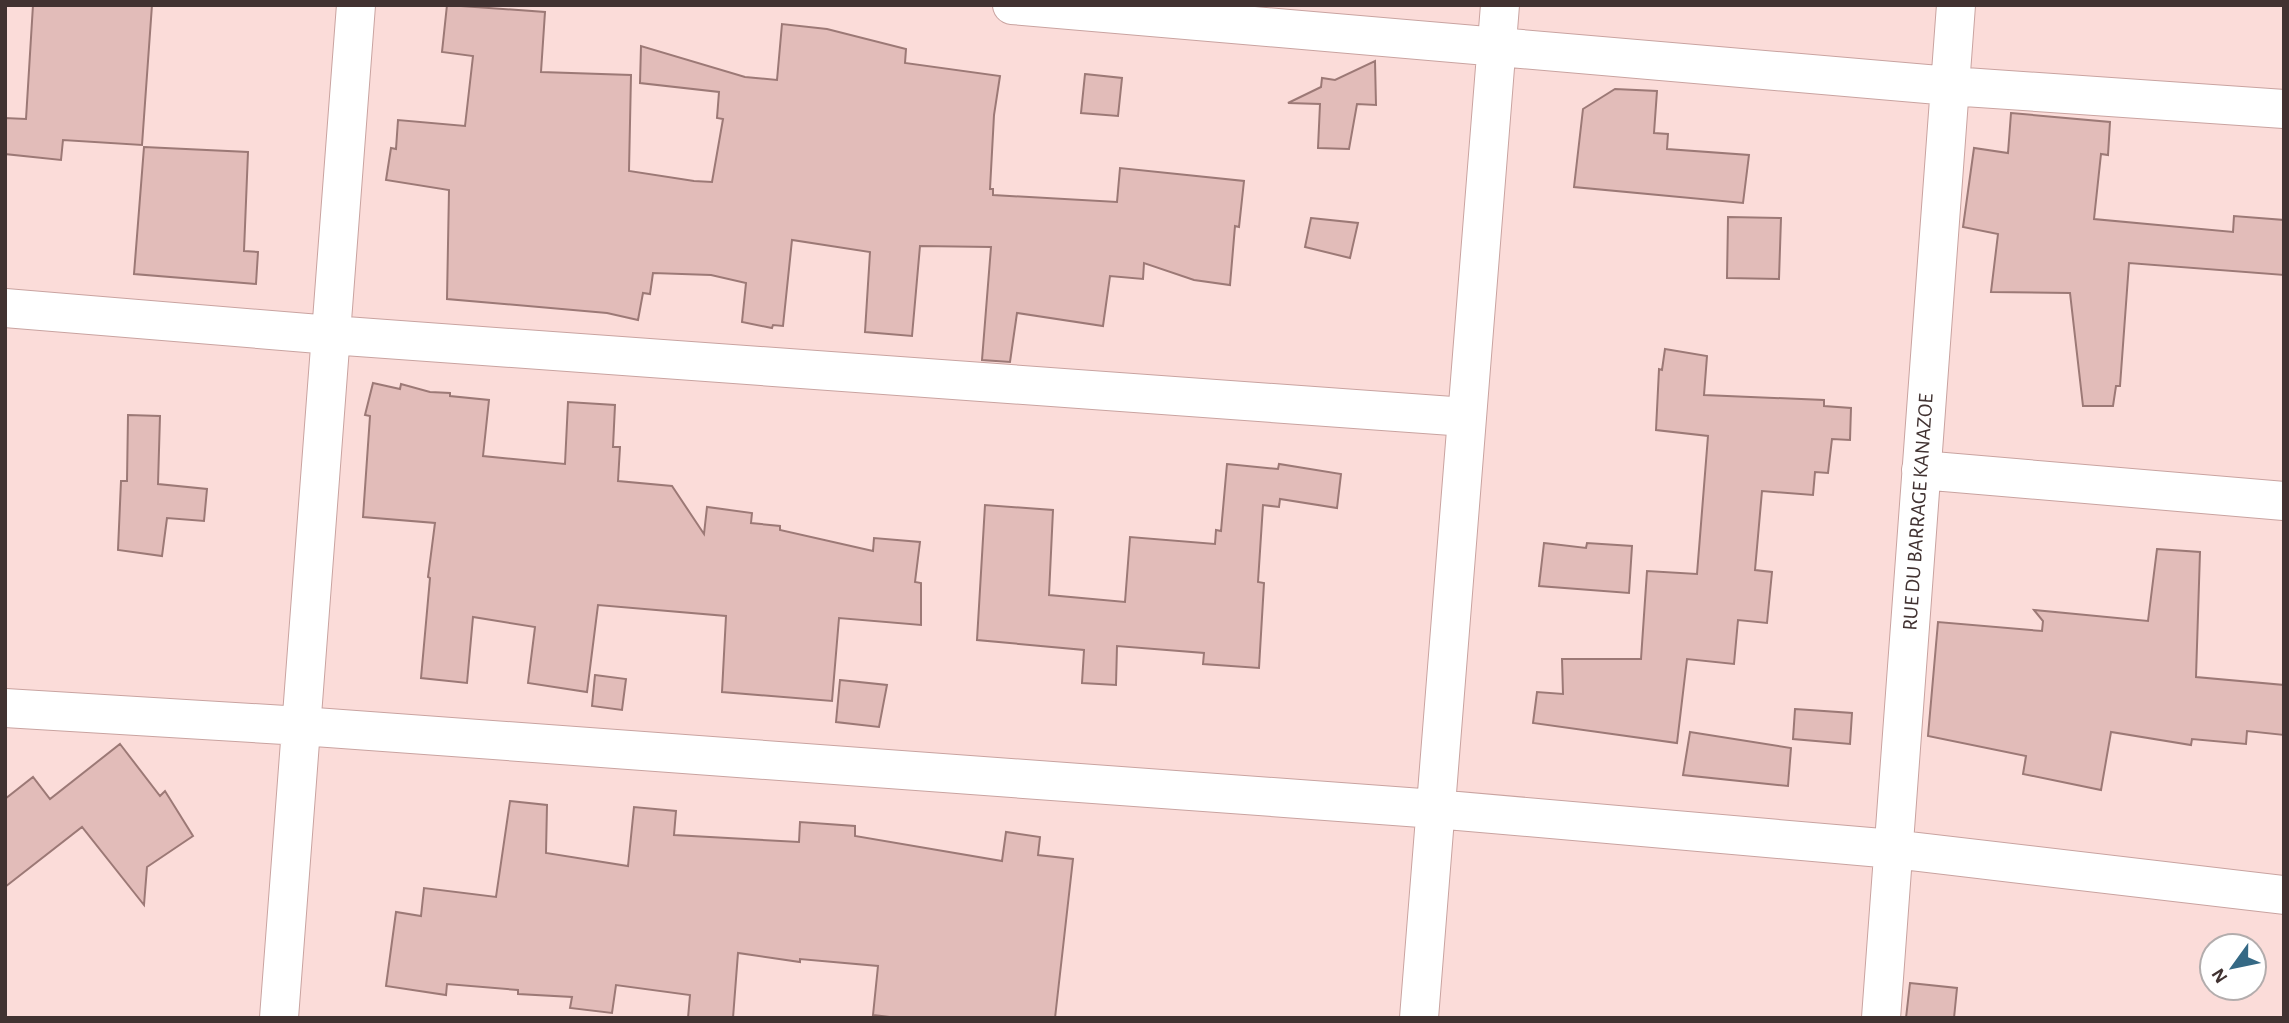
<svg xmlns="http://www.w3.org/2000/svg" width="2289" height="1023" viewBox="0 0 2289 1023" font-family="'Alegreya Sans',sans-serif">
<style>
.building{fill:#e2bcb9;stroke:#9c7976;stroke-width:2}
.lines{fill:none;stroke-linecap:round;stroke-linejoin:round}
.minor-casing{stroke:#c9a3a0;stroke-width:40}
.minor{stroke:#fff;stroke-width:38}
.labels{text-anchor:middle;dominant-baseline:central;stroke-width:5;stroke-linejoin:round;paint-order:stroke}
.street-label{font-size:21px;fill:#413231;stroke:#fff}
</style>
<rect width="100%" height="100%" fill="#fbdcd9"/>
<path class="building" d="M33,5h119l-10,140 -79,-5 -2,20 -56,-6v-36l21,1z
M447,5l98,7 -4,60 90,3 -2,96 65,10 18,1 11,-63 -6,-1 2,-26 -79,-9 1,-37 104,31 32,3 5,-56 45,5 79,20 -1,14 95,13 -6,39 -4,74h3v6l124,7 3,-34 124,13 -5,46 -4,-1 -5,59 -36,-5 -50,-17 -1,16 -33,-3 -7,50 -86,-13 -7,49 -28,-2 9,-113 -71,-1 -8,90 -47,-4 5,-80 -78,-12 -9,86 -10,-1 -1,3 -30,-6 4,-39 -35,-8 -58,-2 -3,21 -7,-1 -5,27 -31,-7 -160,-14 2,-109 -63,-10 5,-32 5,1 2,-29 67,6 8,-70 -31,-4z
M1375,61l1,44 -19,-1 -8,45 -31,-1 2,-44 -32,-1 33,-16 1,-9 13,2z
M1085,74l37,4 -4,38 -37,-3z
M1615,89l42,2 -3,42 14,1 -1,15 82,6 -6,48 -169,-16 9,-78z
M2011,113l99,9 -2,33 -7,-1 -7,65 139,13 1,-16 50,4v55l-155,-12 -9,123h-4l-3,20h-30l-13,-113 -79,-1 7,-58 -35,-7 11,-79 34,5z
M144,147l104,5 -4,99 14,1 -2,32 -122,-10z
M1728,217l53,1 -2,61 -52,-1z
M1311,218l47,5 -8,35 -45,-11z
M1665,349l42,7 -3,39 120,5v6l27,2 -1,32 -18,-1 -4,34 -13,-1 -2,23 -51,-4 -7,79 17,2 -5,51 -29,-3 -4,44 -47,-5 -10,84 -144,-20 4,-31 26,2 -1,-35h79l6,-88 50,3 11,-138 -52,-6 3,-61 3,1z
M373,383l27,6 1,-5 29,8 20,1v3l39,4 -6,56 82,8 3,-62 47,3 -2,42h7l-2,34 54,5 32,48 3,-27 45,6 -1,10 29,3v4l93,21 1,-13 46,4 -5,40 6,1v42l-82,-7 -7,83 -110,-9 4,-76 -128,-11 -11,87 -59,-9 7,-56 -62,-10 -6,66 -46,-5 9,-100 -2,-1 7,-54 -72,-6 7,-101 -5,-1z
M128,415l32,1 -2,68 49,5 -3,32 -37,-3 -5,38 -44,-6 3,-69h6z
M1227,464l51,5 1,-5 62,10 -4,34 -57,-9 -1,8 -16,-2 -5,77 6,1 -5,85 -56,-4 1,-11 -87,-7 -1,39 -34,-2 2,-33 -107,-10 8,-135 68,5 -4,85 76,7 5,-65 85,7 1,-14 5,1z
M1544,543l42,5 1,-5 45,3 -3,47 -90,-7z
M2157,549l43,3 -4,125 88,8v50l-37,-4 -1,13 -54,-5 -1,6 -80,-13 -10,58 -78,-16 3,-18 -98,-20 10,-114 104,9 1,-10 -9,-11 114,11z
M595,675l31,4 -4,31 -30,-4z
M840,680l47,5 -8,42 -43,-5z
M1795,709l57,4 -2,31 -57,-5z
M1690,732l101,16 -3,38 -105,-11z
M120,744l40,52 5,-5 28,45 -46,31 -3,38 -62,-78 -77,60v-88l28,-22 17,22z
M510,801l37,4 -1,48 82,13 6,-59 42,4 -2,24 125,7 1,-20 55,4v10l147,25 4,-29 34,5 -2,18 35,4 -18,159h-157l-25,-3 5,-49 -78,-7v3l-62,-9 -5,65h-45l2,-23 -74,-10 -4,28 -42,-5 2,-11 -54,-3v-4l-71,-6 -1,11 -60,-9 10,-74 25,4 3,-28 72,9z
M1910,983l47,5 -3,30h-48z"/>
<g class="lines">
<defs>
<path id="minor" d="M1012,5l938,81 334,23
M5,308l326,27 1135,82
M1921,470l363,31
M5,708l296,18 1134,83 458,40 391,46
M279,1018l77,-1013
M1419,1018l81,-1013
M1881,1018l75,-1013"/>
</defs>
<use href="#minor" class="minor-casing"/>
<use href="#minor" class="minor"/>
</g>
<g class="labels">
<g class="street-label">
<text transform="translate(1918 512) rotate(-86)">RUE DU BARRAGE KANAZOE</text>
</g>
</g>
<rect width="2289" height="1023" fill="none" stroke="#413231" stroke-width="14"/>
<g transform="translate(2233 967) rotate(237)"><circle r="33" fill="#ffffff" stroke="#b3adad" stroke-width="2"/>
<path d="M0-5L12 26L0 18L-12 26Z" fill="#356985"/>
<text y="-10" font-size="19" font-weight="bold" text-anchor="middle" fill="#413231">N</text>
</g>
</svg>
